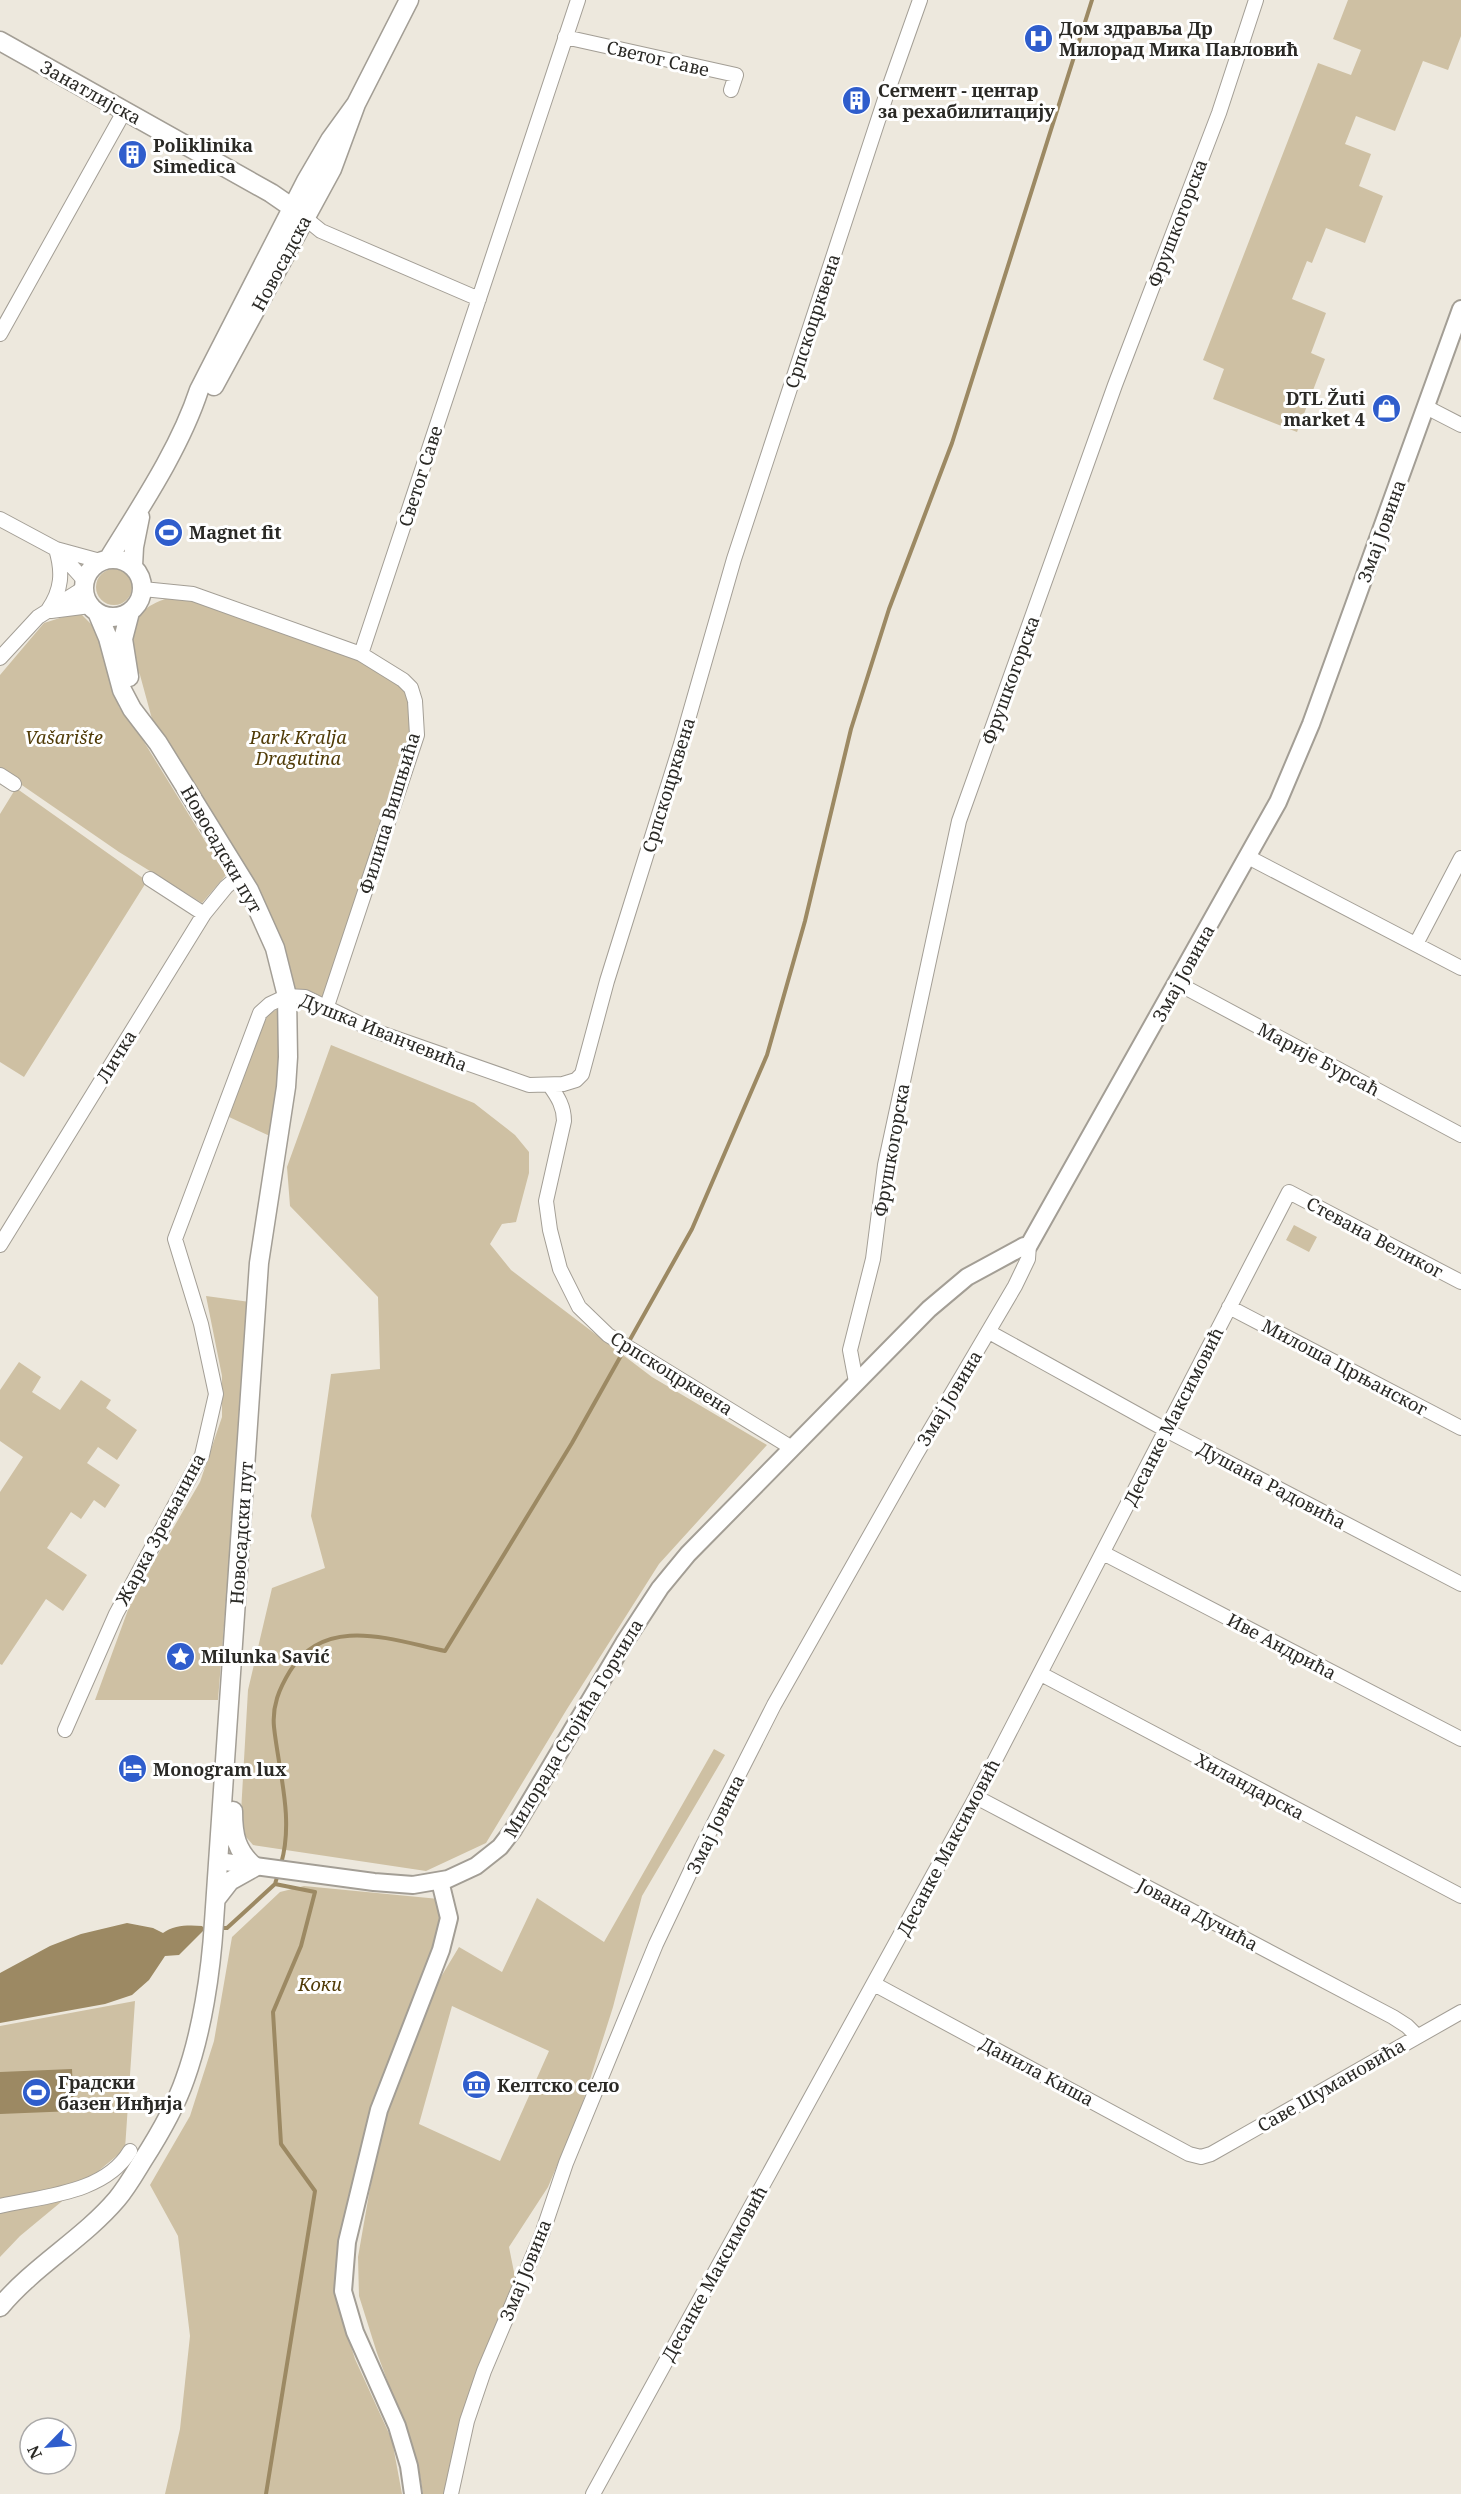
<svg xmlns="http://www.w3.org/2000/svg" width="1461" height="2494" viewBox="0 0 1461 2494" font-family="'Noto Serif',serif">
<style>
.green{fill:#cec0a3;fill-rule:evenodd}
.water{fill:#9c8963}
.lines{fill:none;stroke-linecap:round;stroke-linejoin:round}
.stream{stroke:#9c8963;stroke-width:4}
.minor-casing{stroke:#a39e95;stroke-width:16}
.tertiary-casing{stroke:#a39e95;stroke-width:20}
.secondary-casing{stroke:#a39e95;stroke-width:21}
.minor{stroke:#fff;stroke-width:14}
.tertiary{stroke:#fff;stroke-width:16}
.secondary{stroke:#fff;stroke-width:18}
.labels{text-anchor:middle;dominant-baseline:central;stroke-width:6;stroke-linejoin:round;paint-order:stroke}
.poi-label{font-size:18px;font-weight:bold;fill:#2a2925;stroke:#fff;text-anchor:start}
.street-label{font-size:18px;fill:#2a2925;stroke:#fff}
.park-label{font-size:18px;font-style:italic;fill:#503b07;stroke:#fff}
</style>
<rect width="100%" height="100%" fill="#ede8dd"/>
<path class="green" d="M1348,0h113v36l-13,34 -25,-9 -28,70 -39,-15 -11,28 26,10 -12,32 24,10 -18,47 -39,-15 -14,35 -5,-2 -15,38 34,14 -15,40 14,6 -28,73 -84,-33 11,-30 -21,-9 115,-297 33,12 10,-25 -28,-11z
M96 587a18 18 0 1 1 36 0a18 18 0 1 1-36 0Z
M193,594l168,60 42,26 14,55 -90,271 -40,-10 -91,-204 -44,-73 -12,-44 -9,-18 1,-18 5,-23c17,-16 34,-20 56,-22z
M79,612l17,17 23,78 22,30 85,138 -24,28 -83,-51 -119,-82v-95l44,-52z
M16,788l131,93 -123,196 -24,-15v-248z
M281,1008v53l-9,76 -43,-20 30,-84 10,-20z
M331,1045l143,58 41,32 14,17v21l-13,49 -14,2 -12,20 21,26 141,107 115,68 -108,119 -92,145 -81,134 -60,28 -173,-26 -13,-15 8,-140 24,-102 53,-20 -14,-52 20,-142 49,-5 -2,-72 -88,-91 -3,-39z
M1294,1225l23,12 -8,15 -23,-12z
M206,1296l44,6 -32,398h-123l37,-101 68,-117 22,-65v-41z
M19,1362l22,15 -9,15 28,18 21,-30 30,20 -5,8 31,22 -20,30 -19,-13 -11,16 33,22 -15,23 -11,-8 -13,19 -10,-7 -24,36 40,27 -24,36 -17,-12 -44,66 -2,-1v-172l23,-35 -23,-16v-51z
M714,1749l11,6 -83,141 -29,111 -33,104 -32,76 -39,60 7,35 -69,212h-24l-5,-31 -41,-110 -18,-57 -1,-39 19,-109 8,-32 45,-121 29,-48 43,25 35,-74 67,44zM452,2006l97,45 -49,110 -81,-37z
M304,1886l135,13 1,21 -5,22 -17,52 -48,118 -34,161 2,31 17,55 37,81 10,54h-237l15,-65 10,-93 -12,-100 -28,-51 40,-69 24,-75 18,-104 48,-45z
M135,2001l-10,148 -105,87 -20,21v-231z"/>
<path class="water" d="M127,1923l26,5 10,5c11,-8 25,-8 39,-7l3,3 -26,26 -14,1 -16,24 -17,15 -27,9 -105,19v-50l50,-27 31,-12z
M72,2069l2,42 -74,3v-42z"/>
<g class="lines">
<path class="stream" d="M281,1864c13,-45 -2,-91 -7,-137 -2,-21 5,-38 16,-56 35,-57 102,-31 155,-20l127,-208 120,-214 75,-174 38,-134 46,-192 38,-120 63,-166 140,-443
M220,1928h7l48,-44 3,-10
M266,2494l49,-303 -34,-47 -8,-132 28,-66 14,-54 -40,-8"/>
<defs>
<path id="minor" d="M565,37l171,38 -5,15
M305,218l16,13 158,68
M0,334l125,-224
M1426,407l35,18
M0,519l56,30 44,12
M58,551l27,30
M143,589l50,5 168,60 42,26 8,8 4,13 2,34 -90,271
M48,610c14,-20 15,-38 8,-61
M51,611l39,-5
M361,654l217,-654
M0,658l38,-41 46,-29
M0,775l14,9
M1248,857l213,111
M150,879l54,35
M1416,944l45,-86
M1177,983l284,152
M550,1086c8,11 14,21 14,35l-18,80 4,29 10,39 19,38 29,28 184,113
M0,1245l204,-331 22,-27 14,-12
M1229,1307l232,121
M989,1332l177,98 295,154
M856,1382l-6,-32 23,-91 12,-94 74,-344 156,-436 104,-272 37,-113
M1103,1553l358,186
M1041,1674l420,222
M65,1730l51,-116 86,-159 14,-61 -15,-70 -26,-85 85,-226 10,-9 17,-8 18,1 70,34 154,54 34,-1 13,-4 6,-6 25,-93 74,-237 53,-185 152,-463 34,-96
M976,1797l417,220 14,9 10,10
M874,1984l315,170 12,3 10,-3 250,-142
M0,2206c44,-10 105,-13 130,-55
M451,2494l16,-73 17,-50 58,-137 24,-71 90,-219 46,-97 72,-142 141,-249 100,-170 13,-27 1,-14
M593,2494l383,-697 313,-605 172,90"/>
<path id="tertiary" d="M218,1861l156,21 39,3 35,-6 28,-13 24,-19 13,-17 111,-187 36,-55 28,-34 241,-245 38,-32 57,-31 5,-1 249,-443 33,-78 150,-415
M413,2494l-4,-28 -12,-40 -42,-94 -12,-41 4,-49 32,-132 62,-160 8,-32 -9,-37"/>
<path id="secondary" d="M0,41l271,152 29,20
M214,386l118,-217 24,-65 53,-104
M109,558c32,-52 71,-110 90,-168l107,-209 24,-41 26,-36
M84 588a29 29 0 1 1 58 0a29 29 0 1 1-58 0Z
M133,566l1,-19 6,-30
M129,677l-6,-38 7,-27
M216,1899l14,-18 25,-14c-19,-16 -22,-32 -22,-56
M0,2307c34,-41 83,-68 117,-108 10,-12 18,-26 26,-39 16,-25 32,-52 42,-81 17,-47 26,-107 29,-157l45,-659 27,-176 2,-30 -1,-61 -12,-48 -26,-58 -91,-147 -26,-34 -10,-19 -14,-52 -11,-26"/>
</defs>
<use href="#minor" class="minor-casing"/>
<use href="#tertiary" class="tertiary-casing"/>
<use href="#secondary" class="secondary-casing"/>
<use href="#minor" class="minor"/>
<use href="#tertiary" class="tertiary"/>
<use href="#secondary" class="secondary"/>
</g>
<defs>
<symbol id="hospital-disc" viewBox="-11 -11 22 22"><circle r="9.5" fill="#2f5dcc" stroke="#fff"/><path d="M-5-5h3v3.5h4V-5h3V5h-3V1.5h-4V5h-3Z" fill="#fff"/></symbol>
<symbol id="building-disc" viewBox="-11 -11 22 22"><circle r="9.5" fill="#2f5dcc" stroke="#fff"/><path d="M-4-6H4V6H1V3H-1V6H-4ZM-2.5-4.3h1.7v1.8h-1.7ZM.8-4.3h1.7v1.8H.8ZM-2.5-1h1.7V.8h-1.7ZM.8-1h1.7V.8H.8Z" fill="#fff"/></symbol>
<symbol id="shop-disc" viewBox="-11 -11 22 22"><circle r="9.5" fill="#2f5dcc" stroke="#fff"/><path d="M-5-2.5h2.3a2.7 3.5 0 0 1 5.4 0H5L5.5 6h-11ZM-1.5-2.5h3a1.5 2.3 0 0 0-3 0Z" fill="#fff"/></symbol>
<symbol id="stadium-disc" viewBox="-11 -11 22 22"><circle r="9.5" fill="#2f5dcc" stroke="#fff"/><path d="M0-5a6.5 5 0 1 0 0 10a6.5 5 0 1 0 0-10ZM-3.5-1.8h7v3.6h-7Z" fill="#fff"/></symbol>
<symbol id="sight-disc" viewBox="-11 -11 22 22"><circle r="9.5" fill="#2f5dcc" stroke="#fff"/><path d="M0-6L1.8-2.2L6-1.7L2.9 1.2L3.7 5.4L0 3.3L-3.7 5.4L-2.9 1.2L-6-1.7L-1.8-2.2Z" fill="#fff"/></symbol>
<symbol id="hotel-disc" viewBox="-11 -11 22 22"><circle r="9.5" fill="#2f5dcc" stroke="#fff"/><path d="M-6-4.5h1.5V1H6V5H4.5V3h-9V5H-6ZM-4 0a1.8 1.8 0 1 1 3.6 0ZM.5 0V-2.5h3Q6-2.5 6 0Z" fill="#fff"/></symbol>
<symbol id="museum-disc" viewBox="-11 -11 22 22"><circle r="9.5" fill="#2f5dcc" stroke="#fff"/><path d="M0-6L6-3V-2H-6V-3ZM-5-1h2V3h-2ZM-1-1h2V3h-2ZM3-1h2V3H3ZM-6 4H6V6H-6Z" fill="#fff"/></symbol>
</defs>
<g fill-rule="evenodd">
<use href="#hospital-disc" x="1022" y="22" width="33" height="33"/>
<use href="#building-disc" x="840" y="84" width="33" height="33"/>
<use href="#building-disc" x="116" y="138" width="33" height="33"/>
<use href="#shop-disc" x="1370" y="392" width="33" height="33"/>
<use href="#stadium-disc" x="152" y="516" width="33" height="33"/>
<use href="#sight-disc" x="164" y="1640" width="33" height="33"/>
<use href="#hotel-disc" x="116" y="1752" width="33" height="33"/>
<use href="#museum-disc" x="460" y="2068" width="33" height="33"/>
<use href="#stadium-disc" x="20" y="2076" width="33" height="33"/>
</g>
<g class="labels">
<g class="poi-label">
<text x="1059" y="28">Дом здравља Др<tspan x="1059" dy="21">Милорад Мика Павловић</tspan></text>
<text x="878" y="90">Сегмент - центар<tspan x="878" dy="21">за рехабилитацију</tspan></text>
<text x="153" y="145">Poliklinika<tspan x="153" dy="21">Simedica</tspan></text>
<text x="1365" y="398" text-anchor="end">DTL Žuti<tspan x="1365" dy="21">market 4</tspan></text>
<text x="189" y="532">Magnet fit</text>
<text x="201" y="1656">Milunka Savić</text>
<text x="153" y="1769">Monogram lux</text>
<text x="58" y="2082">Градски<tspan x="58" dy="21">базен Инђија</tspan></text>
<text x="497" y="2085">Келтско село</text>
</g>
<g class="street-label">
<text transform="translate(658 58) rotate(13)">Светог Саве</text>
<text transform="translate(91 92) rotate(29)">Занатлијска</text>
<text transform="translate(1177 223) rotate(-69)">Фрушкогорска</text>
<text transform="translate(281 263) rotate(-62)">Новосадска</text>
<text transform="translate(812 321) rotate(-72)">Српскоцрквена</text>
<text transform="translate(420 476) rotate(-72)">Светог Саве</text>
<text transform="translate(1381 531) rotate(-70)">Змај Јовина</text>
<text transform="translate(1010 680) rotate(-70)">Фрушкогорска</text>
<text transform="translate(668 785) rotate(-73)">Српскоцрквена</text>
<text transform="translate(389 813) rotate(-73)">Филипа Вишњића</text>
<text transform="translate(222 849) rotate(60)">Новосадски пут</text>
<text transform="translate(1183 973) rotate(-61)">Змај Јовина</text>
<text transform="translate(384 1032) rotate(22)">Душка Иванчевића</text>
<text transform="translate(116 1056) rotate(-58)">Личка</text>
<text transform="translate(1319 1059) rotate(28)">Марије Бурсаћ</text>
<text transform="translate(891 1150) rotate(-80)">Фрушкогорска</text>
<text transform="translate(1375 1237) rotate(28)">Стевана Великог</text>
<text transform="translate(1345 1367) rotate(28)">Милоша Црњанског</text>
<text transform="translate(672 1373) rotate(32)">Српскоцрквена</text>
<text transform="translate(949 1398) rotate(-59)">Змај Јовина</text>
<text transform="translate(1173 1416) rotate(-63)">Десанке Максимовић</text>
<text transform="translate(1272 1485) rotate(28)">Душана Радовића</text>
<text transform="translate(160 1529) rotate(-62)">Жарка Зрењанина</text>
<text transform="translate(241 1533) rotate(-86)">Новосадски пут</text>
<text transform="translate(1282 1646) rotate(28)">Иве Андрића</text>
<text transform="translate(573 1728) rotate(-59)">Милорада Стојића Горчила</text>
<text transform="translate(1250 1786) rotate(28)">Хиландарска</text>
<text transform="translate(715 1824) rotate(-64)">Змај Јовина</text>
<text transform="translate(948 1847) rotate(-62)">Десанке Максимовић</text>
<text transform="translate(1198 1914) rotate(28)">Јована Дучића</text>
<text transform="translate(1037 2071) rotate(28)">Данила Киша</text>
<text transform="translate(1331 2085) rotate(-30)">Саве Шумановића</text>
<text transform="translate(525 2270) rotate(-68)">Змај Јовина</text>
<text transform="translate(714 2273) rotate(-61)">Десанке Максимовић</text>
</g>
<g class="park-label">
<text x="64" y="737">Vašarište</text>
<text x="298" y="737">Park Kralja<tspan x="298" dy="21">Dragutina</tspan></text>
<text x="320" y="1984">Коки</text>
</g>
</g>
<g transform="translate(48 2446) rotate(245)"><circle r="28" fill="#ffffff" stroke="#aaa9a8" stroke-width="1.5"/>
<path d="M0-4.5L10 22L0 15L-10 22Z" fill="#2f5dcc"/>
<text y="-9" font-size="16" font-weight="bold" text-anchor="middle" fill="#2a2925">N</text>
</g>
</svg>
